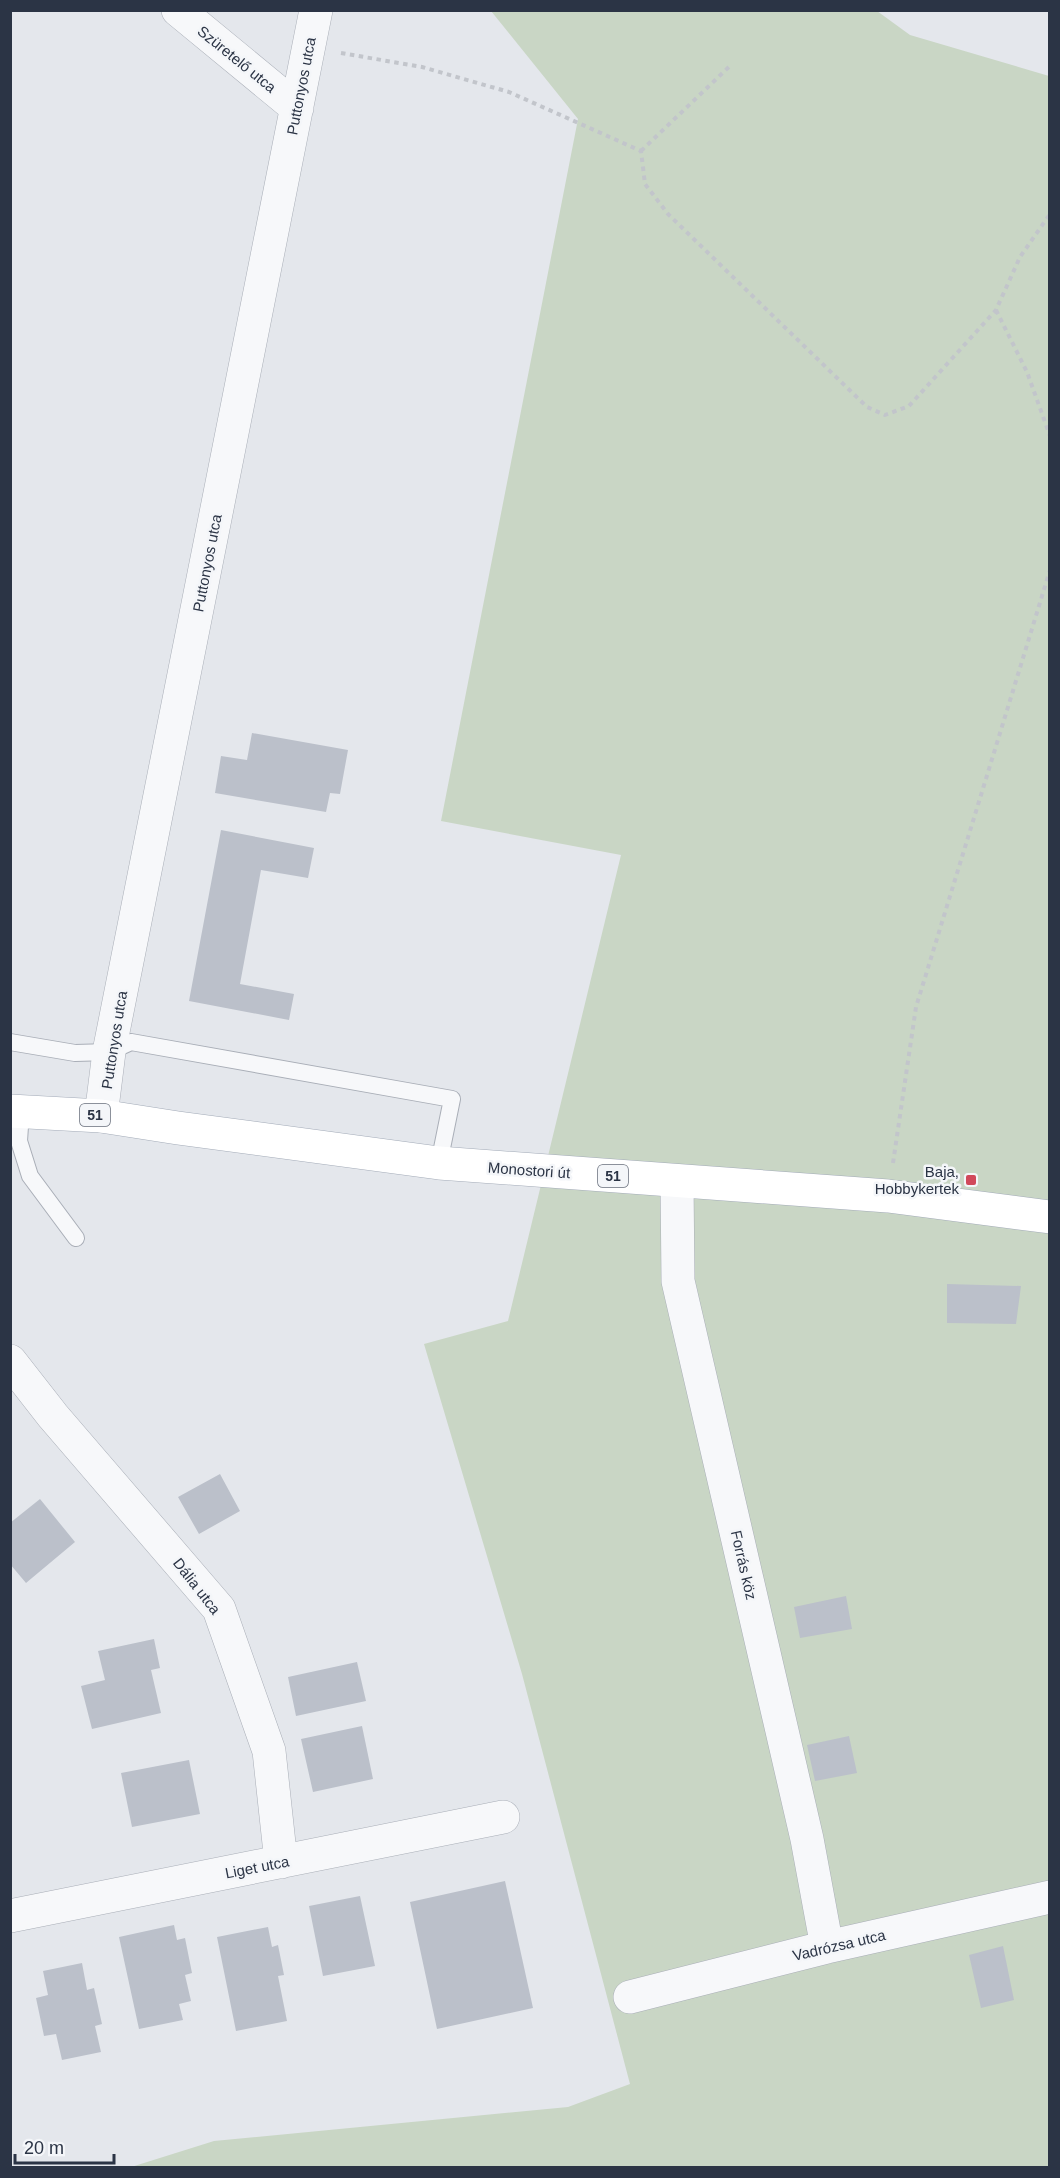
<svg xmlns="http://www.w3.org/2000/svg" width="1060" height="2178" viewBox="0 0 1060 2178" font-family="Arial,sans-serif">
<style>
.green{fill:#c9d6c5}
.building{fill:#bbc0ca}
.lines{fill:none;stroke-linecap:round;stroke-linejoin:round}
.lane-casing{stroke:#a9aeb7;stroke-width:18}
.street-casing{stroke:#a9aeb7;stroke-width:34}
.primary-casing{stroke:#a3abb8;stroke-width:34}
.path{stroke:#c2c5cb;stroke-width:4;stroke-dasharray:4.5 4.5;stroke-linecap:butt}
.lane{stroke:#f7f8fa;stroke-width:16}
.street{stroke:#f7f8fa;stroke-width:33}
.primary{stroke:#fff;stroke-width:33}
.poi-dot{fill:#d1495b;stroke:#f4f6f9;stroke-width:2}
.labels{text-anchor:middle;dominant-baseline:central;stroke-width:5;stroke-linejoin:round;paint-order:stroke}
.shield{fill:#f4f6f9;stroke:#676e7b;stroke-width:1.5}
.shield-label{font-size:14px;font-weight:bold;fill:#2b3445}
.street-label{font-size:15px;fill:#2b3445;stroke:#f4f6f9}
.poi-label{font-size:15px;fill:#2b3445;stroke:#f4f6f9;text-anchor:end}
</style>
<rect width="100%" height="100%" fill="#e4e7ec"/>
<path class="green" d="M491,11h386l33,24 139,41v2091l-921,1 86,-27 354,-34 62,-23 -108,-410 -98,-330 84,-23 113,-466 -180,-34 137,-702z"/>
<path class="building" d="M252,733l96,17 -8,44 -10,-1 -4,19 -111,-19 6,-37 26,4z
M221,830l93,18 -6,30 -47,-8 -21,114 54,10 -5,26 -100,-19z
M947,1284l74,2 -5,38 -69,-1z
M220,1474l20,37 -41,23 -21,-37z
M40,1499l35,43 -49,41 -16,-19v-41z
M846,1596l6,33 -52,9 -6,-31z
M154,1639l6,29 -9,2 10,43 -69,16 -11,-43 24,-6 -7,-29z
M357,1662l9,39 -70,15 -8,-39z
M362,1726l11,53 -60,13 -12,-53z
M849,1736l8,37 -42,8 -8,-36z
M189,1760l11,54 -68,13 -11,-54z
M505,1881l28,127 -96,21 -27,-127z
M360,1896l15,70 -52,10 -14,-70z
M174,1925l3,15 8,-2 7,35 -7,2 6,26 -12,3 4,16 -44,9 -20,-92z
M268,1927l4,20 6,-2 6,30 -6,1 9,45 -51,10 -19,-94z
M1003,1946l11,54 -33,8 -12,-53z
M82,1963l5,27 7,-2 8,36 -7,2 6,26 -39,8 -6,-26 -12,2 -8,-38 12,-3 -5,-24z"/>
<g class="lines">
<defs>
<path id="lane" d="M10,1042l65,11 34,-1 22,-10 321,57 -13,64
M21,1112l-2,29 11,35 46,62"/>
<path id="street" d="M178,10l119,98
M101,1116l8,-64 207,-1042
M677,1181l1,100 129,558 20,108
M10,1361l43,55 166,193 50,142 12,111
M10,1916l493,-99
M630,1997l197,-50 223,-50"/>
<path id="primary" d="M10,1111l91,5 77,12 261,35 449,33 162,21"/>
</defs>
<use href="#lane" class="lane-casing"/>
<use href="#street" class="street-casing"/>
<use href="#primary" class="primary-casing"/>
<path class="path" d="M341,53l81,14 87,25 132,59 4,33 23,30 199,193 18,8 24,-9 87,-96 24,-53 30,-43
M641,151l91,-87
M996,310l31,62 23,64
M893,1163l23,-156 134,-437"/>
<use href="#lane" class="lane"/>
<use href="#street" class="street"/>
<use href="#primary" class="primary"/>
</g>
<rect class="poi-dot" x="965" y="1174" width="12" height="12" rx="3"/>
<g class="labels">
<g class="shield">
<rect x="80" y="1104" width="30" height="22" rx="4.5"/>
<rect x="598" y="1165" width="30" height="22" rx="4.5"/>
</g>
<g class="shield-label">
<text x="95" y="1115">51</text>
<text x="613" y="1176">51</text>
</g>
<g class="street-label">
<text transform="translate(237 59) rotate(39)">Szüretelő utca</text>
<text transform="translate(301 86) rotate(-79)">Puttonyos utca</text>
<text transform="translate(207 563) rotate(-79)">Puttonyos utca</text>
<text transform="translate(114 1040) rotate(-81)">Puttonyos utca</text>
<text transform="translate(529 1170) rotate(4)">Monostori út</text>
<text transform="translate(744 1565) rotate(77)">Forrás köz</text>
<text transform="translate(197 1586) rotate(52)">Dália utca</text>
<text transform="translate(257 1867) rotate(-11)">Liget utca</text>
<text transform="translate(839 1945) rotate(-13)">Vadrózsa utca</text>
</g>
<g class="poi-label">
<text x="959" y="1171">Baja,<tspan x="959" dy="17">Hobbykertek</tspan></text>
</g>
</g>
<rect width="1060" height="2178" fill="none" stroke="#2b3445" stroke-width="24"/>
<path d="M15 2154v9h99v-9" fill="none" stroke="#2b3445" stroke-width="3"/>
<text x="24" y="2154" font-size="18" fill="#2b3445" stroke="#f4f6f9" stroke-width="4.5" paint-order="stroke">20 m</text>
</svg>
